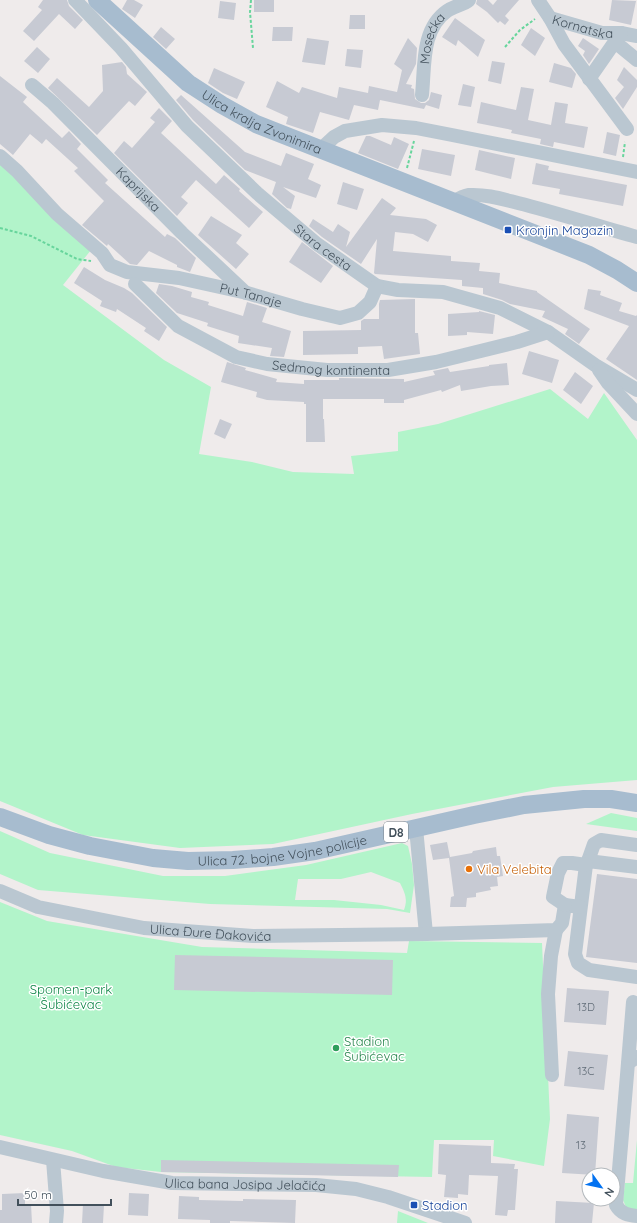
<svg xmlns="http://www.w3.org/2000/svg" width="637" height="1223" viewBox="0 0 637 1223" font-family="Quicksand,sans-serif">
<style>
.green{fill:#b2f4ca;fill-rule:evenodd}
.building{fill:#c7cad3}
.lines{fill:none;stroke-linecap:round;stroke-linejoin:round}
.path{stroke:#67d59c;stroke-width:2;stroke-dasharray:3 2;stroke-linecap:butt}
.minor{stroke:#bac7d1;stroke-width:14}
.major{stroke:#a7bccf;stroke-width:18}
.transit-dot{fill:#1a4fb4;stroke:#fff;stroke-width:1.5}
.food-dot{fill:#e8710a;stroke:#fff;stroke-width:1.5}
.leisure-dot{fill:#2e9e5b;stroke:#fff;stroke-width:1.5}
.labels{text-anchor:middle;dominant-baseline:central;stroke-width:3;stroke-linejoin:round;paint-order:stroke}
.number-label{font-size:11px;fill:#636e79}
.shield{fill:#fff;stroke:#7b848c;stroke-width:1}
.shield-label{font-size:12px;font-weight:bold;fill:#42505b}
.street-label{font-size:13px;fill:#42505b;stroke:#fff}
.transit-label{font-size:13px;fill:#164399;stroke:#fff;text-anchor:start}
.food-label{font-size:13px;fill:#c56008;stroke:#fff;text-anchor:start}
.park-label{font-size:13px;fill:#0b8444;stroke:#fff}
.leisure-label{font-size:13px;fill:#27864d;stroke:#fff;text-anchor:start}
</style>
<rect width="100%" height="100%" fill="#efebeb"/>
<path class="green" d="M0,164l91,86 -28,35 101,75 47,27 -12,67 53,8 41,10 61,2 -3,-18 47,-5v-19l40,-8 112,-35 38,30 16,-26 33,47v340l-84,7 -141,27 -139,30 -93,4 -97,-13 -83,-34z
M611,813l26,5v13l-51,-7z
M0,831l50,22 113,23h62l81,-11 96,-22 6,3 4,18 2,21 -4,28 -23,-4 -177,-5 -172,-14 -38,-16zM371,872l29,11c5,10 8,16 4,27l-23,-5 -47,-5h-39l3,-21h43z
M0,902l47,19 155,26 205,6 2,-12 133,2 8,176 -6,47 -51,-10 1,-16h-60l-2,37 -271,-5 -45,-5 -44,-16 -72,-16z
M637,1140v71l-11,-4 -3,-7 2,-17h8z
M398,1211l30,12h-31z"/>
<path class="building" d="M43,0h24l2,6 14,14 -8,9 -16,-15 -25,27 -11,-10 19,-21 -4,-3z
M127,0h7l9,5 -8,13 -13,-9z
M254,0h20v12h-20z
M477,0h11l5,5 4,-5h22l-14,16 4,4 -4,5 -5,-4 -2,2 -11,-11 -11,-8z
M612,0l24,1 -5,24 -22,-5z
M220,1l16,2 -2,17 -16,-2z
M350,15h15v14h-16z
M455,18l30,22 -7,17 -20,-17 -2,6 -14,-9z
M161,27l14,12 -9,10 -13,-12z
M273,27h20l-1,14h-20z
M531,28l14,10 -10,18 -14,-11z
M307,38l22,3 -4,24 -23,-3z
M408,38l9,10 -1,16 -10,20 6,1 -1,3 3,1 1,10 6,4h4l4,-3 2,-8 11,3 -3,14 -13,-4 -2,4 -44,-9 -2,10 -24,-5 -5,15 -29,-8 -7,21 -27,-9 2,-7 -22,-10 11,-26 22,12 3,-6 35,11 2,-11 29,6 1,-7 28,6 5,-22 -8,-6z
M583,38l16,11 -10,15 -6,-9 2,-4 -7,-5z
M37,47l13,12 -12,14 -14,-12z
M347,49l16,1 -2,18 -16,-2z
M492,61l13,2 -4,21 -13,-3z
M122,62l4,5 1,7 20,18 -12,14 -6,-5 -32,34 -49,-47 9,-10 32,29 14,-16 -1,-26z
M554,63l17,5 5,6 -4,14 -23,-6z
M624,67l13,13v7l-14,22 -8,-11 9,-11 -7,-7z
M214,68l31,14 -8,17 -14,-6 -15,-10z
M0,76l27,21 -4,5 39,36 7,-7 12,13 -4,5 31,31 -3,3 60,54 2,-3 8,4 21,20 -6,14 -13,-5v-2l-28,-14 -12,14 -7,-1 -22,-20 -1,2 -25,-21 22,-24 -30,-30 4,-3 -32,-29 -4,5 -12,-10 -17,21 -13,-11z
M463,84l12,3 -4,20 -13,-2z
M521,87l13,2 -6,31 23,5 4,-23 13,2 -3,19 23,4 -4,21 -30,-6 -1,5 -13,-3 1,-5 -30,-6 1,-3 -35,-7 4,-21 35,8z
M181,95l64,57 36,14 5,-13 28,11 -6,15 13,6 -5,13 -33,-11 12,9 -4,13 -4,-1 -15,-14 4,-12 -31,-12 -52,-50 -17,-20z
M159,108l13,13 -11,12 55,51 8,-9 16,14 -1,2 24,21 -14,16 -53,-48 -15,17 7,6 -11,13 -63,-63 10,-12 8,7 23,-26 -5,-4z
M607,132l13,3 -4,21 -13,-3z
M366,136h4l21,9 3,-8 15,7 -11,25 -40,-16z
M422,149l33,6 -4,21 -33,-7z
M479,150l36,8 -4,21 -36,-9z
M536,163l13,3 -1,4 79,15 -4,21 -64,-12 1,-5 -28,-5z
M343,182l21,7 -7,21 -20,-6z
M382,198l14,10 -6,7 36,4 11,6 -9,17 -15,-8 -18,-2 -2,19 58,5v5l29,2 -1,8 21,2 -1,10 38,8v1l53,37 -11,15 -14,-10 3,-5 -26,-12 3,-6 -35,-7 -8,-4 -19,-6v-6l-21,-2v-6l-87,-6 -1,-1 3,-34 -16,25 -39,-27 -13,-11 4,-7 20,13 5,-8 12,8 -4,15z
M211,216l31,19 -6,8 13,11 -13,15 -38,-34z
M302,242l31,24 -12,17 -32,-21z
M84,267l21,13 19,8 8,5 35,34 -8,14 -15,-10 2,-3 -29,-19 -1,3 -16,-6 2,-5 -28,-18z
M159,284l13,2 20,6 -1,5 18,5 -1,3 35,11 4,-14 20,6 -5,14 29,9 -7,26 -14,-1 2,-8 -34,-5 1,-7 -32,-10 1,-3 -31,-10 -21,-20z
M588,289l13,2 -1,4 22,8 -3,8 17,5 1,-1v65l-31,-21 23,-33 -45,-17z
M415,299v34h3l2,21 -36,5 -2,-13 -24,1v7l-55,1v-24l58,-1v-9l3,-2h15v-15l1,-4z
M479,311l16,4 -2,19 -26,-2v3l-19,1v-22l31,-2z
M529,351l30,9 -7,23 -30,-9z
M227,362l19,6 -1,2 32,9 -1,3 28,2v-4h35v-2l65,1v3l31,-7 -2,-4 15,-3 2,4 39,-6v-1l18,-2 2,22 -18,1 -30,5 -1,-6 -18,7 -1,-2 -37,10v3h-20v-4h-61v20h1l1,23h-19v-38h-2v-2l-37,-2 -11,-3 1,-5 -36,-10z
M575,372l18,14 -12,18 -18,-14z
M220,419l12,5 -7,15 -11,-5z
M447,842l3,15 22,-4 1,-2 23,-4 1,9h3l3,20 -6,1 1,9 -8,1 1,3 -15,3v4l-9,1 -1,9h-16l1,-10 3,-1 -5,-38 -16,2 -3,-15z
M597,874l40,5v84l-51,-6z
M175,955l218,5 -1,35 -218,-5z
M567,988l42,3 -3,34 -42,-3z
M568,1051l40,4 -4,35 -40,-4z
M567,1114l32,3 -4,58 -33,-2z
M439,1144l52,2v17l24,1 -1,5h4l-3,41h-7l-1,6 -12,-1 3,-39 -29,-1 -1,20 -10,-1v4l-14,-1 2,-22 -8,-1z
M161,1160l238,5 -1,12 -237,-5z
M25,1193v11h6l1,19h-32v-13h2v-16z
M129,1193l20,1 -1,22 -20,-1z
M179,1196l20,1v3l44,1v-2l53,1 -1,23 -65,-2v2h-20v-3l-32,-1z
M556,1201l38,2 -2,20h-37z
M83,1204l21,1 -1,18h-21z"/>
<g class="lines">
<path class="path" d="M251,0l-1,12 3,36
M505,47l15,-17 15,-11
M623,157l2,-15
M407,168l7,-27
M0,228l31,8 46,23 14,2"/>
<g class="minor">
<path id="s1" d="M75,0l46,48 66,78 70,67 60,51 60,42 21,4 45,2 57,16 48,24 47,33 42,25"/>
<path d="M538,0l12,18 14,26 63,85"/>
<path id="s2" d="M550,18l52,15h19l16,3"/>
<path d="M615,42l22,18"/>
<path d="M589,79l32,-46"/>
<path id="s3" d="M32,85l21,18 129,130 64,60"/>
<path id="s4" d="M422,95c3,-29 -1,-66 25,-84 7,-5 16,-6 22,-11"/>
<path d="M320,150l14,-13 11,-6 37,-6 34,3 36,7 185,37"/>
<path id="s5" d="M0,156l17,15 40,43 45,39 8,12 17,7 52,6 68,15 55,16 38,9 18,-5 12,-11 7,-16"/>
<path d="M453,202c5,-3 10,-6 16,-7 17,-1 33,4 49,8 40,10 79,23 119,34"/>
<path id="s6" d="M135,284l43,42 58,31 31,7 60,6h61l48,-8 81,-20 31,-10"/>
<path d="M599,370l9,13 29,31"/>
<path d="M416,828l10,106"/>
<path d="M588,861l6,-17 7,-4 36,5"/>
<path d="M637,867l-49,-6 -2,4 -11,89 3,9 11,7 48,7"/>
<path id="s7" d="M0,891l38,16 106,21 109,8 173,-2 130,-4 6,-7 3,-18 15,2"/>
<path d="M565,905l-12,-8 5,-24 5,-10h9l14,2"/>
<path d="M637,1057l-9,6 -12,142c5,9 12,10 21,11"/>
<path d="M628,1063l5,-61"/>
<path d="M552,1075l-4,-81 3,-38 5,-26"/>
<path id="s8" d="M0,1147l103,24 69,12 144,2 40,4 32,8 77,26"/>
<path d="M53,1160l4,51 -1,12"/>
</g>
<g class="major">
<path id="s9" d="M97,0l91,83 34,22 34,19 333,131 28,15 20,13"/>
<path id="s10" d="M0,817l49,18 41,11 63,12 35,3 45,-1 40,-3 42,-6 159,-36 50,-10 60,-6h27l26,4"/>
</g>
</g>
<g class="transit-dot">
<rect x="504" y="226" width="8" height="8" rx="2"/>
<rect x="410" y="1201" width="8" height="8" rx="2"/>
</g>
<circle class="food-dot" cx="469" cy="869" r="4"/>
<circle class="leisure-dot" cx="336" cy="1048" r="4"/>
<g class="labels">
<g class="number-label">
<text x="586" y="1007">13D</text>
<text x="586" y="1071">13C</text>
<text x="581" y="1145">13</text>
</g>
<rect class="shield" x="384" y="822" width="24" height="20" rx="3"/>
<g class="shield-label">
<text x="396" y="832">D8</text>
</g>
<g class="street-label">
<text stroke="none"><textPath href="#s2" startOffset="34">Kornatska</textPath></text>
<text stroke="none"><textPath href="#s4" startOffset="58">Mosećka</textPath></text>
<text stroke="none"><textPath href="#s9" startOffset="207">Ulica kralja Zvonimira</textPath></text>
<text stroke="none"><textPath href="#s3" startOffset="149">Kaprijska</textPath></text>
<text stroke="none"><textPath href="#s1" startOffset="351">Stara cesta</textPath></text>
<text stroke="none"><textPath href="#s5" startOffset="300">Put Tanaje</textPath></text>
<text stroke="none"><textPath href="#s6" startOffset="222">Sedmog kontinenta</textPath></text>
<text stroke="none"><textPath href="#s10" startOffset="289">Ulica 72. bojne Vojne policije</textPath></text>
<text stroke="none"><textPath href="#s7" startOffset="216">Ulica Đure Đakovića</textPath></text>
<text stroke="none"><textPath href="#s8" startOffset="249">Ulica bana Josipa Jelačića</textPath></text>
</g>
<g class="transit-label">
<text x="516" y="230">Kronjin Magazin</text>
<text x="422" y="1205">Stadion</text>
</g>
<g class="food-label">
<text x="477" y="869">Vila Velebita</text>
</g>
<g class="park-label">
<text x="71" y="989">Spomen-park<tspan x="71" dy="15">Šubićevac</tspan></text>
</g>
<g class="leisure-label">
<text x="344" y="1041">Stadion<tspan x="344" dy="15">Šubićevac</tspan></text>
</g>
</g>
<g transform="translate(601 1187) rotate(123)"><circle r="19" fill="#ffffff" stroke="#b3b9bd"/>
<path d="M0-3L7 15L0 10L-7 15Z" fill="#0372f1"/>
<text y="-6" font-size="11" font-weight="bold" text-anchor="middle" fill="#42505b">N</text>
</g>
<path d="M18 1199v6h93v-6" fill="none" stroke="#42505b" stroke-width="2"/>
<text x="24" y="1199" font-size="12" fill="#42505b" stroke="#ffffff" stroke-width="3" paint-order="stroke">50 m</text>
</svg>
